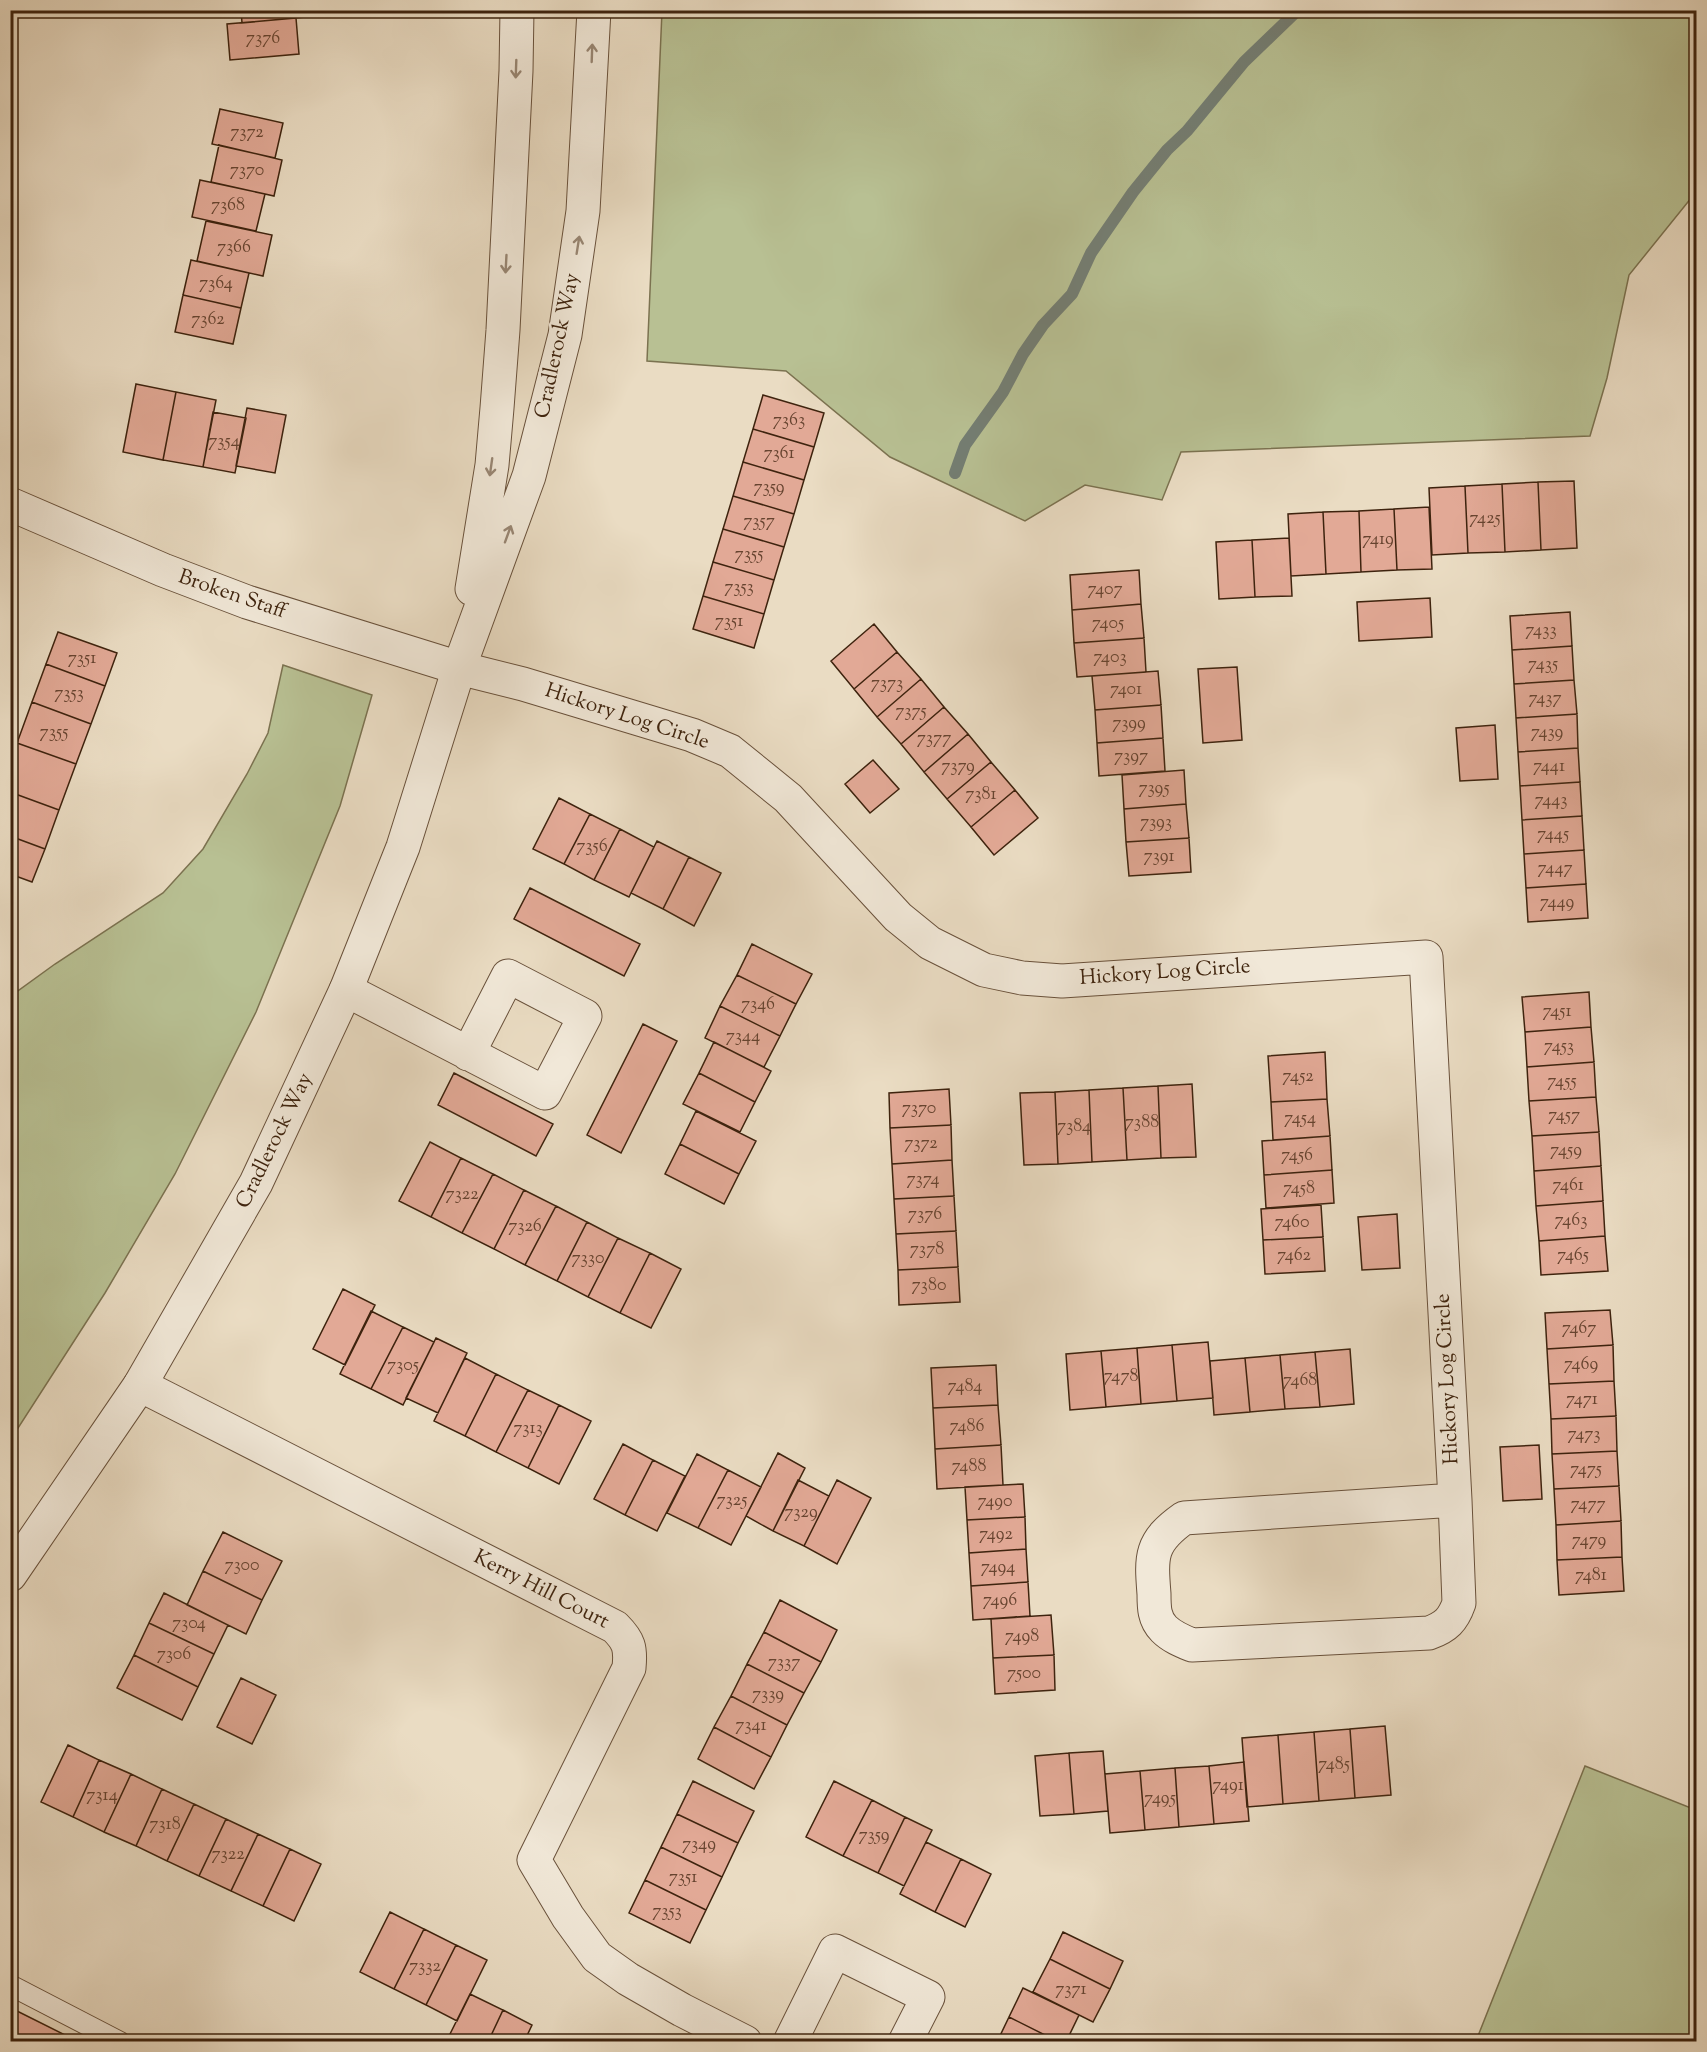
<svg xmlns="http://www.w3.org/2000/svg" width="1707" height="2052" viewBox="0 0 1707 2052" font-family="'Sorts Mill Goudy',serif">
<style>
.green{fill:#b8c093;stroke:#7b7250;stroke-width:1.5}
.lines{fill:none;stroke-linecap:round;stroke-linejoin:round}
.stream{stroke:#747e73;stroke-width:12}
.building{fill:#e2a996;stroke:#3e230e;stroke-width:1.5}
.service-casing{stroke:#69513b;stroke-width:22}
.minor-casing{stroke:#69513b;stroke-width:35}
.tertiary-casing{stroke:#69513b;stroke-width:35}
.service{stroke:#f1e8d8;stroke-width:20}
.minor{stroke:#f1e8d8;stroke-width:33}
.tertiary{stroke:#f1e8d8;stroke-width:33}
.oneway{stroke:#988673}
.labels{text-anchor:middle;dominant-baseline:central;stroke-width:5;stroke-linejoin:round;paint-order:stroke}
.number-label{font-size:18px;fill:#674430}
.street-label{font-size:21px;fill:#3e230e;stroke:#f1e8d8}
</style>
<rect width="100%" height="100%" fill="#eadcc3"/>
<filter id="stains"><feTurbulence type="fractalNoise" baseFrequency=".00333" numOctaves="4"/><feColorMatrix values="0 0 0 0 .2 0 0 0 0 .09 0 0 0 0 .02 0 0 0 .5 -.17"/></filter>
<radialGradient id="worn" r=".72"><stop offset=".6" stop-color="#630" stop-opacity="0"/><stop offset="1" stop-color="#630" stop-opacity=".3"/></radialGradient>
<path class="green" d="M662,11h1034v181l-67,83 -22,103 -17,58 -409,16 -19,48 -77,-15 -60,36 -135,-64 -104,-86 -139,-10z
M283,665l89,30 -32,111 -84,206 -81,162 -70,119 -94,146v-443l44,-32 108,-71 40,-44 44,-75 21,-41z
M1585,1766l111,44v231h-220z"/>
<g class="lines">
<path class="stream" d="M955,473l10,-28 38,-53 20,-38 20,-29 29,-31 19,-41 42,-61 34,-42 20,-19 57,-69 54,-52"/>
</g>
<path class="building" d="M241,10h64v7l-63,6z
M296,18l3,36 -69,6 -3,-36z
M220,109l63,14 -8,35 -63,-14z
M219,145l63,15 -8,36 -63,-14z
M200,180l65,14 -9,37 -64,-14z
M206,221l66,14 -9,41 -66,-15z
M191,260l58,13 -8,35 -58,-13z
M183,295l58,13 -8,36 -58,-12z
M136,384l40,8 -13,68 -40,-8z
M176,392l40,8 -13,67 -40,-7z
M763,395l61,18 -10,34 -61,-18z
M247,408l39,7 -11,58 -39,-7z
M213,412l33,6 -11,55 -32,-6z
M753,429l61,18 -10,33 -61,-18z
M743,462l61,18 -10,34 -61,-18z
M1574,481l3,67 -36,2 -3,-68z
M1538,482l3,68 -36,2 -3,-68z
M1502,484l3,68 -37,1 -3,-67z
M1465,486l3,67 -36,2 -3,-67z
M733,496l61,18 -10,33 -61,-18z
M1429,507l3,62 -35,1 -3,-61z
M1394,509l3,61 -36,2 -2,-61z
M1359,511l2,61 -35,2 -3,-62z
M1323,512l3,62 -35,2 -3,-62z
M723,529l61,18 -10,33 -61,-18z
M1289,538l3,58 -37,1 -3,-57z
M1252,540l3,57 -36,2 -3,-57z
M713,562l61,18 -10,34 -61,-18z
M1139,570l2,34 -69,6 -2,-35z
M703,596l61,18 -10,34 -61,-19z
M1430,598l2,39 -73,4 -2,-39z
M1141,604l3,34 -70,5 -2,-33z
M1570,612l2,34 -60,4 -2,-34z
M874,624l23,28 -43,37 -23,-28z
M58,632l59,21 -12,33 -59,-22z
M1144,638l2,34 -69,5 -3,-34z
M1572,646l2,34 -60,4 -2,-34z
M897,652l24,27 -44,38 -23,-28z
M46,664l59,22 -14,38 -59,-22z
M1237,667l5,73 -39,3 -5,-74z
M1158,671l3,34 -66,5 -3,-34z
M921,679l23,28 -43,37 -24,-27z
M1574,680l3,34 -61,4 -2,-34z
M32,702l59,22 -15,40 -59,-21z
M1161,705l2,33 -66,5 -2,-33z
M944,707l24,27 -44,38 -23,-28z
M1577,714l1,34 -60,4 -2,-34z
M1495,725l3,54 -38,2 -4,-53z
M968,734l23,28 -44,37 -23,-27z
M1163,738l2,33 -66,5 -2,-33z
M17,743l59,21 -17,46 -49,-18v-31z
M1578,748l2,34 -60,4 -2,-34z
M873,760l26,29 -29,24 -25,-29z
M991,762l24,28 -44,37 -24,-28z
M1184,770l2,34 -62,5 -2,-34z
M1580,782l2,34 -60,4 -2,-34z
M1015,790l23,28 -44,37 -23,-28z
M10,792l49,18 -14,39 -35,-13z
M559,798l31,16 -26,50 -31,-15z
M1186,804l3,34 -63,4 -2,-33z
M590,814l30,15 -26,51 -30,-16z
M1582,816l2,34 -60,4 -2,-34z
M620,829l34,18 -25,50 -35,-17z
M10,836l35,13 -13,33 -22,-8z
M1189,838l2,34 -62,4 -3,-34z
M657,841l32,16 -26,52 -32,-16z
M1584,850l2,34 -60,4 -2,-34z
M689,857l32,16 -27,53 -31,-17z
M1586,884l2,34 -60,4 -2,-34z
M530,888l110,56 -16,32 -110,-57z
M752,944l60,30 -16,30 -59,-29z
M737,975l59,29 -16,32 -60,-30z
M1589,992l2,35 -66,5 -3,-35z
M720,1006l60,30 -16,31 -59,-29z
M643,1024l34,17 -56,112 -34,-18z
M1591,1027l3,35 -67,5 -2,-35z
M714,1042l57,29 -16,31 -56,-29z
M1325,1052l2,47 -56,3 -3,-46z
M1594,1062l2,35 -67,4 -2,-34z
M454,1073l99,51 -17,32 -98,-51z
M699,1073l56,29 -15,30 -57,-28z
M1192,1084l4,73 -35,1 -3,-72z
M1158,1086l3,72 -34,2 -4,-72z
M1123,1088l4,72 -35,2 -3,-72z
M949,1089l2,36 -61,3 -1,-35z
M1089,1090l3,72 -34,2 -3,-72z
M1055,1092l3,72 -34,1 -4,-72z
M1596,1097l3,35 -67,4 -3,-35z
M1327,1099l3,37 -57,4 -2,-38z
M696,1111l60,30 -17,33 -59,-30z
M951,1125l1,35 -60,4 -2,-36z
M1599,1132l2,34 -67,5 -2,-35z
M1330,1136l2,34 -68,5 -2,-34z
M430,1142l31,16 -30,59 -32,-16z
M680,1144l59,30 -15,30 -59,-30z
M461,1158l32,16 -31,59 -31,-16z
M952,1160l2,36 -60,3 -2,-35z
M1601,1166l2,35 -67,5 -2,-35z
M1332,1170l2,33 -68,5 -2,-33z
M493,1174l31,16 -30,59 -32,-16z
M524,1190l32,16 -31,59 -31,-16z
M954,1196l2,35 -60,3 -2,-35z
M1603,1201l2,35 -66,5 -3,-35z
M1321,1205l2,32 -60,3 -2,-31z
M556,1206l31,16 -30,59 -32,-16z
M1397,1214l3,54 -38,2 -4,-53z
M587,1222l31,16 -30,59 -31,-16z
M956,1231l2,36 -60,3 -2,-36z
M1605,1236l3,35 -67,4 -2,-34z
M1323,1237l2,34 -60,3 -2,-34z
M618,1238l32,15 -30,60 -32,-16z
M650,1253l31,16 -30,59 -31,-15z
M958,1267l2,35 -61,3 -1,-35z
M343,1289l32,16 -30,60 -32,-16z
M1610,1310l3,35 -66,4 -2,-36z
M371,1311l32,16 -32,62 -31,-15z
M403,1327l31,15 -31,63 -32,-16z
M436,1338l31,15 -29,60 -32,-15z
M1208,1342l5,56 -36,3 -5,-56z
M1172,1345l5,56 -36,3 -4,-56z
M1613,1345l1,36 -65,3 -2,-35z
M1137,1348l4,56 -35,3 -5,-56z
M1350,1349l4,55 -34,3 -5,-55z
M1101,1351l5,56 -36,3 -4,-56z
M1315,1352l5,55 -35,2 -5,-54z
M1280,1355l5,54 -35,3 -5,-54z
M465,1358l31,16 -31,62 -31,-15z
M1245,1358l5,54 -36,3 -4,-54z
M996,1365l2,40 -65,3 -2,-40z
M496,1374l32,16 -32,62 -31,-16z
M1614,1381l2,35 -65,3 -2,-35z
M528,1390l31,15 -31,63 -32,-16z
M559,1405l32,16 -32,63 -31,-16z
M998,1405l3,40 -66,4 -2,-41z
M1616,1416l1,35 -65,3 -1,-35z
M623,1444l30,16 -28,55 -31,-16z
M1001,1445l2,40 -66,4 -2,-40z
M1539,1445l3,54 -39,2 -3,-54z
M1617,1451l2,35 -65,3 -2,-35z
M778,1453l27,15 -32,63 -27,-15z
M697,1454l31,16 -30,58 -31,-15z
M653,1460l32,16 -28,55 -32,-16z
M728,1470l33,17 -30,58 -33,-17z
M798,1480l31,16 -25,50 -31,-15z
M837,1480l34,18 -34,66 -33,-18z
M1023,1484l2,33 -58,3 -2,-33z
M1619,1486l2,35 -65,4 -2,-36z
M1025,1517l1,32 -57,4 -2,-33z
M1621,1521l1,36 -65,3 -1,-35z
M223,1532l59,29 -20,39 -59,-29z
M1026,1549l2,33 -57,4 -2,-33z
M1622,1557l2,34 -65,4 -2,-35z
M203,1571l59,29 -16,34 -59,-29z
M1028,1582l2,34 -57,4 -2,-34z
M164,1593l64,32 -14,29 -65,-31z
M780,1600l57,30 -16,32 -57,-30z
M1051,1615l3,40 -61,3 -2,-39z
M149,1623l65,31 -16,33 -64,-32z
M764,1632l57,30 -17,31 -57,-29z
M134,1655l64,32 -16,33 -65,-32z
M1054,1655l1,35 -60,4 -2,-36z
M747,1664l57,29 -17,32 -56,-29z
M241,1678l35,17 -24,49 -35,-17z
M731,1696l56,29 -16,32 -57,-30z
M1385,1726l6,69 -36,3 -5,-69z
M714,1727l57,30 -17,32 -56,-30z
M1350,1729l5,69 -36,3 -5,-69z
M1314,1732l5,69 -36,3 -5,-69z
M1278,1735l5,69 -36,3 -5,-69z
M68,1745l31,15 -26,57 -32,-15z
M1103,1751l5,60 -34,3 -5,-61z
M1069,1753l5,61 -34,2 -5,-60z
M99,1760l32,14 -27,58 -31,-15z
M1244,1762l5,59 -35,3 -5,-58z
M1209,1766l5,58 -35,3 -4,-59z
M1175,1768l4,59 -34,3 -5,-59z
M1140,1771l5,59 -35,3 -5,-59z
M131,1774l31,15 -26,57 -32,-14z
M693,1781l61,30 -16,32 -61,-29z
M834,1781l38,19 -29,56 -37,-19z
M162,1789l32,15 -27,57 -31,-15z
M872,1800l33,17 -27,56 -35,-17z
M194,1804l32,15 -27,57 -32,-15z
M677,1814l61,29 -16,34 -61,-30z
M905,1817l27,13 -28,56 -26,-13z
M226,1819l32,15 -27,57 -32,-15z
M258,1834l32,15 -27,57 -32,-15z
M926,1842l35,17 -26,53 -35,-18z
M661,1847l61,30 -16,33 -61,-30z
M290,1849l31,15 -27,57 -31,-15z
M961,1859l30,15 -26,53 -30,-15z
M645,1880l61,30 -16,33 -61,-30z
M390,1912l34,17 -30,60 -34,-17z
M424,1929l32,16 -30,60 -32,-16z
M1063,1932l60,29 -13,28 -60,-30z
M456,1945l31,15 -30,61 -31,-16z
M1050,1959l60,30 -17,33 -60,-30z
M1023,1988l56,27 -13,27h-7l-50,-25z
M470,1994l33,16 -15,32h-42z
M11,2008l68,34h-69z
M503,2010l29,15 -8,17h-36z
M1009,2017l50,25h-62z"/>
<g class="lines">
<defs>
<path id="service" d="M10,1985l110,57"/>
<path id="minor" d="M10,504l153,66 84,32 212,66 64,16 169,51 38,16 58,47 110,119 32,26 54,27 38,8 40,3 364,-24 29,543 -271,18c-34,24 -33,38 -30,76 0,13 0,25 10,35 8,8 18,12 28,16l237,-12c17,-6 24,-13 30,-30l-4,-103
M346,990l199,103 40,-77 -77,-40 -40,78
M140,1385l475,242c14,14 16,21 14,41l-95,192 34,57 29,40 31,22 54,31 63,32
M790,2042l45,-91 93,46 -23,45"/>
<path id="tertiary" d="M472,589l20,-124 5,-57 6,-78 13,-259 1,-61
M10,1575l130,-190 116,-202 90,-193 57,-143 56,-179 70,-192 36,-141 18,-124 11,-201"/>
</defs>
<use href="#service" class="service-casing"/>
<use href="#minor" class="minor-casing"/>
<use href="#tertiary" class="tertiary-casing"/>
<use href="#service" class="service"/>
<use href="#minor" class="minor"/>
<use href="#tertiary" class="tertiary"/>
</g>
<defs><path id="oneway-shaft" d="M-6 0H5M1.5-3L5.5 0L1.5 3" fill="none" stroke-width="1.6" stroke-linecap="round" stroke-linejoin="round" transform="scale(1.5)"/></defs>
<g class="oneway">
<use href="#oneway-shaft" transform="translate(592 53) rotate(-88)"/>
<use href="#oneway-shaft" transform="translate(516 69) rotate(92)"/>
<use href="#oneway-shaft" transform="translate(578 245) rotate(-81)"/>
<use href="#oneway-shaft" transform="translate(506 264) rotate(93)"/>
<use href="#oneway-shaft" transform="translate(491 467) rotate(98)"/>
<use href="#oneway-shaft" transform="translate(508 534) rotate(-70)"/>
</g>
<g class="labels">
<g class="number-label">
<text x="263" y="39">7376</text>
<text x="247" y="133">7372</text>
<text x="247" y="171">7370</text>
<text x="228" y="206">7368</text>
<text x="234" y="248">7366</text>
<text x="216" y="284">7364</text>
<text x="208" y="320">7362</text>
<text x="789" y="421">7363</text>
<text x="224" y="442">7354</text>
<text x="779" y="454">7361</text>
<text x="769" y="488">7359</text>
<text x="1485" y="519">7425</text>
<text x="759" y="522">7357</text>
<text x="1378" y="540">7419</text>
<text x="749" y="555">7355</text>
<text x="739" y="588">7353</text>
<text x="1105" y="590">7407</text>
<text x="729" y="622">7351</text>
<text x="1108" y="624">7405</text>
<text x="1541" y="631">7433</text>
<text x="1110" y="658">7403</text>
<text x="82" y="659">7351</text>
<text x="1543" y="665">7435</text>
<text x="887" y="684">7373</text>
<text x="1126" y="690">7401</text>
<text x="69" y="694">7353</text>
<text x="1545" y="699">7437</text>
<text x="911" y="712">7375</text>
<text x="1129" y="724">7399</text>
<text x="54" y="733">7355</text>
<text x="1547" y="733">7439</text>
<text x="934" y="739">7377</text>
<text x="1131" y="757">7397</text>
<text x="958" y="767">7379</text>
<text x="1549" y="767">7441</text>
<text x="1154" y="789">7395</text>
<text x="981" y="795">7381</text>
<text x="1551" y="801">7443</text>
<text x="1156" y="823">7393</text>
<text x="1553" y="835">7445</text>
<text x="592" y="847">7356</text>
<text x="1159" y="857">7391</text>
<text x="1555" y="869">7447</text>
<text x="1557" y="903">7449</text>
<text x="758" y="1005">7346</text>
<text x="1557" y="1012">7451</text>
<text x="743" y="1037">7344</text>
<text x="1559" y="1047">7453</text>
<text x="1298" y="1077">7452</text>
<text x="1562" y="1082">7455</text>
<text x="919" y="1109">7370</text>
<text x="1564" y="1116">7457</text>
<text x="1300" y="1119">7454</text>
<text x="1142" y="1123">7388</text>
<text x="1074" y="1127">7384</text>
<text x="921" y="1144">7372</text>
<text x="1566" y="1151">7459</text>
<text x="1297" y="1156">7456</text>
<text x="923" y="1180">7374</text>
<text x="1568" y="1186">7461</text>
<text x="1299" y="1189">7458</text>
<text x="462" y="1195">7322</text>
<text x="925" y="1215">7376</text>
<text x="1571" y="1221">7463</text>
<text x="1292" y="1223">7460</text>
<text x="525" y="1227">7326</text>
<text x="927" y="1250">7378</text>
<text x="1294" y="1256">7462</text>
<text x="1573" y="1256">7465</text>
<text x="588" y="1259">7330</text>
<text x="929" y="1286">7380</text>
<text x="1579" y="1329">7467</text>
<text x="1581" y="1365">7469</text>
<text x="403" y="1366">7305</text>
<text x="1121" y="1377">7478</text>
<text x="1300" y="1381">7468</text>
<text x="965" y="1387">7484</text>
<text x="1582" y="1400">7471</text>
<text x="967" y="1427">7486</text>
<text x="528" y="1429">7313</text>
<text x="1584" y="1435">7473</text>
<text x="969" y="1467">7488</text>
<text x="1586" y="1470">7475</text>
<text x="732" y="1501">7325</text>
<text x="995" y="1502">7490</text>
<text x="1588" y="1505">7477</text>
<text x="801" y="1513">7329</text>
<text x="996" y="1535">7492</text>
<text x="1589" y="1541">7479</text>
<text x="242" y="1566">7300</text>
<text x="998" y="1568">7494</text>
<text x="1591" y="1576">7481</text>
<text x="1000" y="1601">7496</text>
<text x="189" y="1624">7304</text>
<text x="1022" y="1637">7498</text>
<text x="174" y="1655">7306</text>
<text x="784" y="1663">7337</text>
<text x="1024" y="1674">7500</text>
<text x="768" y="1695">7339</text>
<text x="751" y="1726">7341</text>
<text x="1334" y="1765">7485</text>
<text x="1228" y="1786">7491</text>
<text x="102" y="1796">7314</text>
<text x="1160" y="1799">7495</text>
<text x="165" y="1825">7318</text>
<text x="874" y="1836">7359</text>
<text x="699" y="1845">7349</text>
<text x="228" y="1855">7322</text>
<text x="683" y="1878">7351</text>
<text x="667" y="1912">7353</text>
<text x="425" y="1967">7332</text>
<text x="1071" y="1990">7371</text>
</g>
<g class="street-label">
<text transform="translate(558 346) rotate(-78)">Cradlerock Way</text>
<text transform="translate(232 595) rotate(19)">Broken Staff</text>
<text transform="translate(627 717) rotate(18)">Hickory Log Circle</text>
<text transform="translate(1165 973) rotate(-4)">Hickory Log Circle</text>
<text transform="translate(275 1141) rotate(-64)">Cradlerock Way</text>
<text transform="translate(1448 1379) rotate(-93)">Hickory Log Circle</text>
<text transform="translate(541 1590) rotate(27)">Kerry Hill Court</text>
</g>
</g>
<rect width="1707" height="2052" fill="none" stroke="#eadcc3" stroke-width="36"/>
<rect x="12" y="12" width="1683" height="2028" fill="none" stroke="#3e230e" stroke-width="3"/>
<rect x="18" y="18" width="1671" height="2016" fill="none" stroke="#3e230e" stroke-width="1.5"/>
<rect width="100%" height="100%" filter="url(#stains)"/>
<rect width="100%" height="100%" fill="url(#worn)"/>
</svg>
